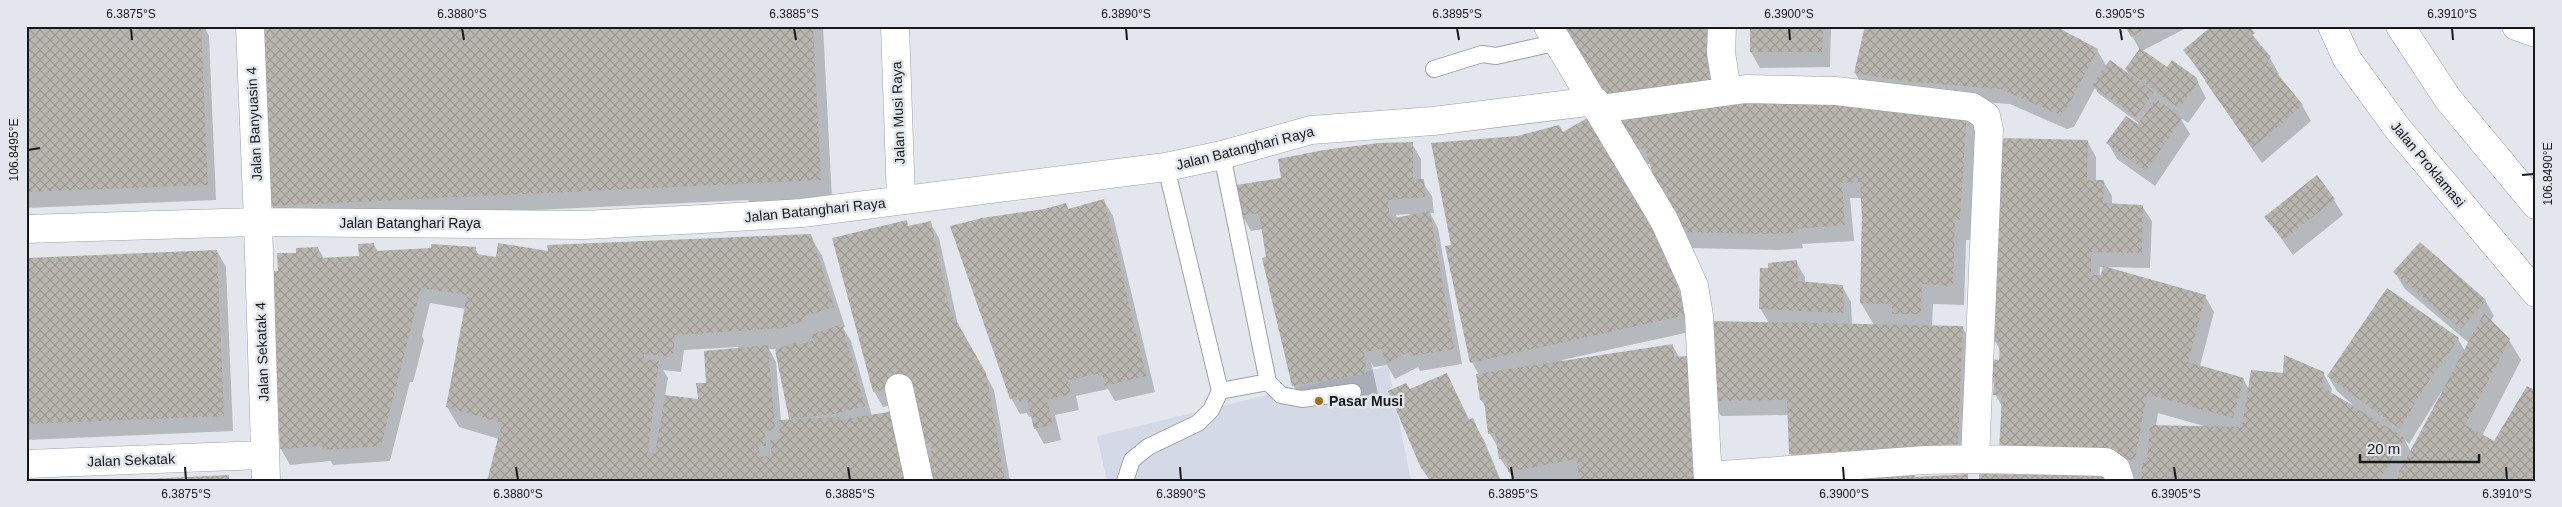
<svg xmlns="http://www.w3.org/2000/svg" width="2562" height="507" viewBox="0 0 2562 507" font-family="Arial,sans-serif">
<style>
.built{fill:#d4d9e7}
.shadow{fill:#0003;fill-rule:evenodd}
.building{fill:url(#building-cross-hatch)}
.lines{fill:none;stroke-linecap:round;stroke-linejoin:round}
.service-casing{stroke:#9ea0a6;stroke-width:18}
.minor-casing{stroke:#9ea0a6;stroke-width:29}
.tertiary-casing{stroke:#9ea0a6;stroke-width:29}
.service{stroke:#fff;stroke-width:16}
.minor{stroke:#fff;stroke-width:28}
.tertiary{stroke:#fff;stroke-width:28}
.ticks{fill:none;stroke:#17181a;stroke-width:2}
.poi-dot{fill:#9c7421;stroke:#e3e6ed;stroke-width:2}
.labels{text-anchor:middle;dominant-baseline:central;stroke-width:5;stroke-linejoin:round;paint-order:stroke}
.street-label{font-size:14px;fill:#17181a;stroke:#e3e6ed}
.poi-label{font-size:14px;font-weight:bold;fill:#17181a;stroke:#e3e6ed;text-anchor:start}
.neatline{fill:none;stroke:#17181a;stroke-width:2}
.ticks-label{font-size:12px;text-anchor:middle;fill:#17181a}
</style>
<defs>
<pattern id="building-cross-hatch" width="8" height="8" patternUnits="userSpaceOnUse" patternTransform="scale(1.25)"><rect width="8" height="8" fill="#b9b5af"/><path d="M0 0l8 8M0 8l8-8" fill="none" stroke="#9e9b96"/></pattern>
</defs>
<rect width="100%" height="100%" fill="#e3e6ed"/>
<path class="built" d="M1388,366l23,115h-304l-10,-45z"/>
<path class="shadow" d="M60,26h144l5,10 7,164 -190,8v-180z
M263,26h560l9,174 -81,5 -3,-5 -467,22 -9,-16z
M1552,26h165l2,74 247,11 12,21 -7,108h-5l-2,65 -31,-1 -1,23h30l10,16 -5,117 -168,9 -9,-16 -2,-38 -67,1 -9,-15 57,-78 -9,-15 9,-39 27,-7 9,15v6l37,3 9,16 1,23h22l-13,-22 1,-105h-12l4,43 -52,3 1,4 -24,2 -91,-2 -37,-84h-10z
M1751,26h80l-1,41 -70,1 -9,-16z
M2052,26l45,24 10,17 23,10 -4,-8 14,-19 -14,-24h64l-48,25 25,18 29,10 10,19 -18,25 -9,-7 11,18 -35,52 -38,-27 -9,-16 32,-19 -42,-31 -3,-5 -21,39 -7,2 -57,-25 -97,-7 -49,-9 -9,-15z
M2246,26l24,32 9,16 -2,1 25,30 9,16 -49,42 -77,-112z
M1563,133l112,139 19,59 -132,29 1,2 109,-17 8,13 -99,122 -66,1 -15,-23 -1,-9 -9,-15 -4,-27 -5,-7 -2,-25 -7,-13 -19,-116z
M2087,141l9,16v24h7l9,15v8l30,2 10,15 -2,47 -44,-1 99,29 9,16 -14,54 43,13 6,10 35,-15 39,-1 9,16 -1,4 23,13 -17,-15 -9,-15 60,-86 70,49 7,12 4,-8 -65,-55 -9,-16 90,28 9,16 -4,5 19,19 12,20 -39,76 54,45 -137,-4 -2,4h-255l-38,-3 1,3h-125l117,-5 -94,-68 -8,-14v-8l-6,-10 11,-14v-12l-5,-9 1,-17 -5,-10zM2100,267h4l-5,14zM2442,391l2,1 -33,60 -6,-12 4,4zM2158,413l46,13v1l-48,-1z
M1412,144l9,15v21l11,16 2,17h-4l8,15 24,136 -42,7 -2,-4 -23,12 -8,-14 -13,2 -3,-5 7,32 -73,12 -12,-21 -30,-156 -12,2 -9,-16 41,-36zM1410,214v2l-13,3 -1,-4z
M2334,200l9,15 -50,40 -27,-38z
M1104,201l9,15 42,176 -40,9 -7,-12 -32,7 3,14 -24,5 6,25 -17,4 -9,-16 -3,-12 -3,1 -2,-4 -7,1 -9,-16 33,-188 22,-6 3,6z
M906,222l3,5 21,-4 9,15 19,87 36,65 16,91h-82l-18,-80 -27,6 -9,-16z
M810,235l12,21 23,71 -2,1 8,13 21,75 47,65 -420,-42 -40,-12 -12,-20 19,-98 -36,-6 -8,33 2,4 -11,42h-3l-20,79 -57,4 -2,-4 -41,4 -9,-16 -1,-177 17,-18 21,-6 6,11 37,-1 13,-13 4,7 97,-3 5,7 17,2 52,-6zM738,347l2,2 -32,35 -9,16 -34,-4 3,-18 -5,-8 18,2 3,-22zM769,349h7l16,72 -11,1 -5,-60z
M217,251l9,16 7,164 -207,9v-181z
M1447,374l23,47 2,-1 12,20 17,41h-71l-8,-14 -12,-76z"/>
<path class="building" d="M201,26l7,159 -182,7v-165z
M261,26h552l8,154 -551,26z
M1551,26h157l3,62 -106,18z
M1750,26h73l-1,26h-72z
M1865,26h190l43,23 -33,62 -7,3 -58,-25 -97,-8 -49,-8z
M2125,26h26l-20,11z
M2212,26h37l6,7 -3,2 19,22 -4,4 36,44 -51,43 -47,-67 2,-2 -24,-29z
M2140,48l27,19 5,-7 25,18 1,4 -19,26 -54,-39z
M2110,60l44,32 -18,25 -44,-32z
M1739,97l228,13 -7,110h-5l-2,66 -31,-2 -1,30h-29v-10l-32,-1 2,-85 -2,-36 -18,1 3,42 -51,4 1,4 -25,1 -92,-2 -13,-44 -8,1 -12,-41 -15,1 -21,-39z
M2156,99l26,19 -36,53 -40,-28 20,-27 12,8z
M1589,117l78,138 19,60 -216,48 -25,-117 6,-1 -20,-102 86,-7 42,-11 4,7z
M1996,138l92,2 -1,40h17l-1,23 40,2 -1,48 -51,-1v23h10l2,-9 103,29 -18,67 56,16 -11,40 -86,-24 -12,66 -136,-8 3,-57h-9l2,-18 -7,-1 1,-17 10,1 1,-18h-6l2,-27 -6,-1z
M1413,142v37h11l1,18 -37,3 2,19 40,-8 24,138 -44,7 -1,-4 -24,12 -3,-15 -18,3 3,22 -75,12 -30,-128 4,-1 -7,-44 -18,3 -5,-31 45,-7 -3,-19 46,-9 55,-7z
M2317,175l18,24 -52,41 -19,-23z
M1104,199l42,177 -41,10 -3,-13 -34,7 3,14 -24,6 6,25 -19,4 -7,-30 -8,3 -1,-5 -8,2 -60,-173 32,-8 62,-9 22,-6 2,6z
M907,220l1,6 23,-5 18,87 37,65 19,108h-80l-6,-27 13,-3 -2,-8 -14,3 -10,-61 -33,7 -41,-154z
M811,234l23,73 -29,9 1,4 -23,8 -108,7 -2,22 -29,-3v5l15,2 -11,91 7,2 10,-59 33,4 -2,-16h10l-2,-32 64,-6 7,85 -10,1 1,15h-7l1,11 12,-1 -2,-16 10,-1 -1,-19 59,-3 2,3 60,-10 13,71h-426l15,-58 -56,-16 21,-112 -46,-7 -40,158 -58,4 -1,-4 -42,3 -10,-178h8l-1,-18h19v-5l22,-1 1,11 40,-2 -1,-12 16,-1 1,8 56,-3v-4l45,3v7l20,3 2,-14 50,8 -1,-6z
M2420,242l66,58 -25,29 -68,-57z
M217,250l7,166 -198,8v-166z
M1797,260l1,21 45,4 1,28 -85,-4 1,-41h8v-5z
M2387,288l72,50 -35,50 -24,41 -73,-53z
M2484,313l26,26 -45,86 29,16 33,-55 9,5v90h-139l2,-9z
M1710,321l253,5 -5,118 -169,10 -2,-54 -77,1z
M842,324l23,82 -31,8 -45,5 -14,-69 21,-8 1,4 16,-6 -2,-5z
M1673,344l1,13 14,-1 8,125h-116l-4,-22 -68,13 -1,-14 -8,1 -4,-26 -7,1 -4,-34h-4l-4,-26z
M2284,355l40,17 -2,15 83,51 -26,43h-7l-6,-4 -1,4h-224l1,-18h5l3,-38 92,2 9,-57 32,3z
M1447,373l21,47 5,-2 27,63h-69l-10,-13 -33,-77 18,-8 4,6z
M1913,471l2,6 53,-3v7h-141z
M1979,474l124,1 1,6h-125z
M229,475v6h-82v-2z"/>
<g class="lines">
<defs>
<path id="service" d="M1434,69l48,-15 14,2 62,-14
M1222,155l46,227 13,13 21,4 51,-7
M1220,391l48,-9
M1125,481l7,-21 16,-13 50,-24 13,-13 9,-19 -54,-224"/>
<path id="minor" d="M250,26l8,196 8,259
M895,26l6,174
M1548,26l116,194 30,66 5,30 9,165
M1722,26l-1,27 6,37
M2516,26l20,7
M1600,109l146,-20 90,2 136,16 14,9 3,14 -14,329
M26,229l232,-7 326,3 119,-6 99,-6 364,-46 56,-12 89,-25 122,-9 162,-20
M899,388l20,93
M26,464l239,-9
M1708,476l217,-16 50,-1 131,3 10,7 4,12"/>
<path id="tertiary" d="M2332,26l15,33 51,70 138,164
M2400,26l48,73 88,106"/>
</defs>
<use href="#service" class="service-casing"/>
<use href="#minor" class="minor-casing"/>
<use href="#tertiary" class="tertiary-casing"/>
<use href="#service" class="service"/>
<use href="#minor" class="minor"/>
<use href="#tertiary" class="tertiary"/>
</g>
<path class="ticks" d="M131,28l1,12M462,28l2,12M794,28l2,12M1126,28l1,12M1457,28l2,12M1789,28l1,12M2120,28l2,12M2452,28l1,12M28,150l12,-2M2522,175l12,-1M185,467l1,13M516,467l2,13M848,467l2,13M1180,467l1,13M1511,467l2,13M1843,467l1,13M2174,467l2,13M2506,467l1,13"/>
<circle class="poi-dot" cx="1319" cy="401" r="5"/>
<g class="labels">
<g class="street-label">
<text transform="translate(898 113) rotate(-92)">Jalan Musi Raya</text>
<text transform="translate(254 124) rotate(-93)">Jalan Banyuasin 4</text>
<text transform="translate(1245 148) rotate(-14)">Jalan Batanghari Raya</text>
<text transform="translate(2428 164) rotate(50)">Jalan Proklamasi</text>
<text transform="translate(815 210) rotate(-6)">Jalan Batanghari Raya</text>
<text x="410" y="223">Jalan Batanghari Raya</text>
<text transform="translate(262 352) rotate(-92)">Jalan Sekatak 4</text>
<text transform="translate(131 460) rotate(-2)">Jalan Sekatak</text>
</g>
<g class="poi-label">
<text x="1329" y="401">Pasar Musi</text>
</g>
</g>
<rect width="2562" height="507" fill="none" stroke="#e3e6ed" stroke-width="55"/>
<path d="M2360 454v8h119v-8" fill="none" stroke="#17181a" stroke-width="2.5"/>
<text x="2367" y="454" font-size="15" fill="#17181a" stroke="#e3e6ed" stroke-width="4" paint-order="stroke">20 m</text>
<rect x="28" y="28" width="2506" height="452" class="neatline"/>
<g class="ticks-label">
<text x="131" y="18">6.3875°S</text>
<text x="462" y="18">6.3880°S</text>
<text x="794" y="18">6.3885°S</text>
<text x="1126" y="18">6.3890°S</text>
<text x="1457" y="18">6.3895°S</text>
<text x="1789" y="18">6.3900°S</text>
<text x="2120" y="18">6.3905°S</text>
<text x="2452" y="18">6.3910°S</text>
<text transform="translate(14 150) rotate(-90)" y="4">106.8495°E</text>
<text transform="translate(2548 174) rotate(-90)" y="4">106.8490°E</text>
<text x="186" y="498">6.3875°S</text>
<text x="518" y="498">6.3880°S</text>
<text x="850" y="498">6.3885°S</text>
<text x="1181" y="498">6.3890°S</text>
<text x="1513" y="498">6.3895°S</text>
<text x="1844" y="498">6.3900°S</text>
<text x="2176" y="498">6.3905°S</text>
<text x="2507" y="498">6.3910°S</text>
</g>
</svg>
